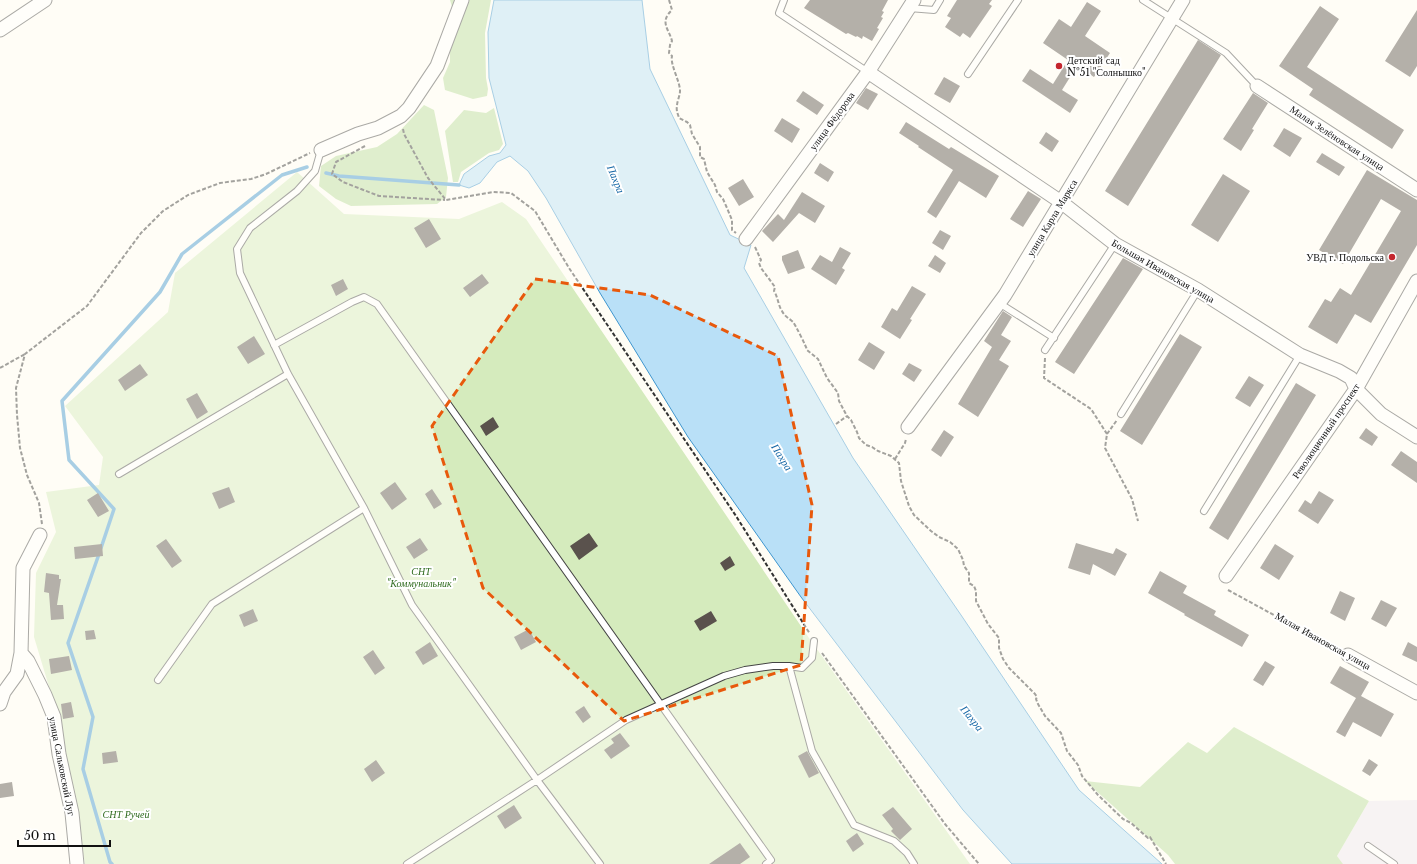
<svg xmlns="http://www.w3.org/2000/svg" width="1417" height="864" viewBox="0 0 1417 864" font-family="'Libre Baskerville',serif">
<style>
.industrial{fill:#eee6ef}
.green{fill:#d5ebbd}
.forest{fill:#b9dc9c}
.water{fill:#b9e0f7;stroke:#3f96cf}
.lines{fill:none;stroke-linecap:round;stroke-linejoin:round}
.stream{stroke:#3f96cf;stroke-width:3.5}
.building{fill:#5a524d}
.service-casing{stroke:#444;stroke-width:8}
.minor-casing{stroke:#444;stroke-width:15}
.path{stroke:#333;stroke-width:2;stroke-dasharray:4 2;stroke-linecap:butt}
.service{stroke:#fff;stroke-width:6}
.minor{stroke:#fff;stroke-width:13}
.marked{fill:none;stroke:#e8590c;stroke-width:3;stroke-dasharray:8 5;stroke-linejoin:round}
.poi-dot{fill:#c4262e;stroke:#fff;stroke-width:1.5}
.labels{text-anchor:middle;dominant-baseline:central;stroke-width:4;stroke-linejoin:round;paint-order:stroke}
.poi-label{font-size:10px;fill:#111;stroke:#fff;text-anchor:start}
.street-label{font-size:10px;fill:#111;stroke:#fff}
.park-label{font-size:10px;font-style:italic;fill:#2f6b1f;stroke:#fff}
.water-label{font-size:11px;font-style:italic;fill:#1768a6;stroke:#fff}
</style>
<rect width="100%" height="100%" fill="#fffdf5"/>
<path class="industrial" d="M1417,800v64h-74l-6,-8 32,-55z"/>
<path class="green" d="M297,172l47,42 115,5 43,-17 24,17 283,419 161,226h-885l-29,-154 -22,-73 2,-64 20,-41 -10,-40 53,-7 4,-28 -38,-51 103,-94 7,-39z"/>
<path class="forest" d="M450,0h41l-6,33 1,45 2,11 -1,7 -14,3 -28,-9 -2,-12 7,-16v-18l4,-30z
M424,105l10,5 14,68 -2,19 -9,7 -86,2 -15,-7 -17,-13 2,-20 15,-10 41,-9 20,-13z
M494,108l9,36 -4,6 -10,3 -28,19 -3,10h-5l-8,-51 19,-21 22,3z
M1234,727l135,74 -32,55 6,8h-168l-7,-9 -83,-74 55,6 48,-45 19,11z"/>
<path class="water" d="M494,0h148l8,69 80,166 21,10 -7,23 109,190 108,157 118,175 83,74h-150l-49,-54 -162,-213 -113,-160 -88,-144 -54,-95 -18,-27 -18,-15 -13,6 -17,21 -11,5 -10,-3 5,-11 25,-18 11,-3 6,-8 -17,-67 -1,-46z"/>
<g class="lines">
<path class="stream" d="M326,173l13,3 120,9
M101,548l13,-39 -45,-49 -7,-59 98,-109 22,-38 100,-79 25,-8
M99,554l-31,89 25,74 -10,52 27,93 2,2"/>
</g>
<path class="building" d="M810,0h78l-6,11 2,1 -3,5 2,1 -6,10 2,1 -7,12 -9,-5 -1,3 -5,-3 -1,1 -8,-4 -2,1 -42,-26z
M957,0h35l-3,4 3,2 -22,32 -7,-5 -3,4 -15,-10 6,-9 -4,-2z
M1087,2l14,9 -16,25 25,17 -16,24 -17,-11 -15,24 16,10 -8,13 -48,-32 8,-12 23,15 15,-24 -25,-17 16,-24 12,8z
M1320,6l19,13 -32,48 97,63 -12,19 -83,-54 4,-6 -34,-23z
M1417,10v56l-7,11 -25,-16z
M1198,40l23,15 -93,151 -23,-15z
M944,77l16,9 -10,17 -16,-9z
M866,88l12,6 -10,16 -12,-7z
M803,91l21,14 -7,10 -21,-14z
M1253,93l15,10 -16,26 2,1 -13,21 -18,-12z
M782,118l18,11 -8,14 -18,-12z
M906,122l43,27 2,-2 48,29 -13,22 -27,-17 -23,37 -9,-6 26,-42 -35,-23 1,-1 -20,-13z
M1284,128l18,10 -12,19 -17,-11z
M1046,132l13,9 -7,11 -13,-9z
M1322,153l23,14 -6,9 -23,-14z
M820,163l14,9 -6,10 -14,-9z
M1367,170l50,30v45l-46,78 -16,-9 -18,30 -29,-17 17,-28 6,3 9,-14 11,7 50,-84 -20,-12 -38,65 -24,-14z
M1223,174l27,17 -32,51 -27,-17z
M743,179l11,18 -15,9 -11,-18z
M1028,191l13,8 -18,28 -13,-8z
M802,192l23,14 -10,17 -16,-10 -26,29 -11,-11 16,-17 6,6z
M429,219l12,20 -15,9 -12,-20z
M940,230l11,6 -8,14 -11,-7z
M840,247l11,6 -9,15 3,2 -9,15 -25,-16 9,-14 12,7z
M798,250l7,18 -17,6 -6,-14v-4z
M935,255l11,8 -6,10 -12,-7z
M1123,258l20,11 -69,105 -19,-12z
M482,274l7,9 -19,14 -7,-9z
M343,279l5,10 -12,7 -5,-11z
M912,286l14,8 -16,25 2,1 -12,19 -19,-12 11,-19 5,3z
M1003,311l9,6 -11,18 10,6 -12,19 10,6 -31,51 -20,-13 34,-57 -8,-6z
M1180,334l22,13 -60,98 -22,-14z
M254,336l11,18 -17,10 -11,-17z
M869,342l16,10 -11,18 -16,-10z
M909,363l13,7 -8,12 -12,-8z
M140,364l8,11 -23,16 -7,-11z
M1249,376l15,9 -14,22 -15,-9z
M1296,383l20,12 -88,145 -19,-12z
M197,393l11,19 -11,7 -11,-20z
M493,417l6,10 -13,9 -6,-10z
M1366,428l12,9 -6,9 -13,-8z
M944,430l10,7 -13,20 -10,-7z
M1401,451l16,11v21l-26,-18z
M395,482l12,17 -15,11 -12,-17z
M229,487l6,15 -16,7 -7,-16z
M432,489l10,15 -8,5 -9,-15z
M1319,491l15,9 -16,24 -20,-13 7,-11 6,4z
M98,493l11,18 -11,6 -11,-17z
M589,533l9,13 -19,14 -9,-14z
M420,538l8,12 -14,9 -8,-12z
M166,539l16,22 -10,7 -16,-22z
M1076,543l37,11 3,-6 11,6 -12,22 -22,-12 -3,11 -22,-7z
M102,544l1,12 -28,3 -1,-12z
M1275,544l19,12 -15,24 -19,-12z
M730,556l5,9 -10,6 -5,-8z
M1160,571l27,15 -4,7 33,18 -2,4 35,20 -7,12 -58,-32 1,-1 -37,-21z
M46,573l13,2v4h2l-4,26h6l1,14 -13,1 -2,-27 -5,-1z
M1340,591l15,7 -10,23 -15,-8z
M1381,600l16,8 -11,19 -15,-8z
M253,609l5,12 -14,6 -5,-12z
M711,611l6,10 -17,10 -6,-10z
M529,629l7,13 -15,8 -7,-13z
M94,630l2,9 -10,1 -1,-9z
M430,642l8,14 -15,9 -8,-13z
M1408,642l9,5v15l-15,-7z
M373,650l12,18 -10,7 -12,-18z
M69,656l3,14 -21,4 -2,-15z
M1265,661l10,6 -12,19 -10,-6z
M1340,666l29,16 -8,14 33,18 -13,23 -28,-15 -8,15 -9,-5 20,-34 -26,-15z
M71,702l3,15 -11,2 -2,-15z
M584,706l7,11 -8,6 -8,-11z
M620,733l10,13 -19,13 -7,-9 10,-7 -3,-4z
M116,751l2,11 -15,2 -1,-11z
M807,751l12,22 -10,5 -11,-22z
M1369,759l9,6 -8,11 -8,-5z
M376,760l9,13 -13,9 -8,-13z
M12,782l2,14 -14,2v-14z
M514,805l8,13 -17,11 -8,-13z
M893,807l19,22 -12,11 -9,-9 2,-2 -11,-14z
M857,833l7,11 -11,8 -7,-11z
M740,843l10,14 -10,7h-31z"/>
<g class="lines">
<defs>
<path id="service" d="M784,0l-5,13 89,59
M1143,0l83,53 31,33
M909,8l25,2 6,-10
M968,74l50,-74
M321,150l-6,21 -18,20 -47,37 -13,21 3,24 48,101 76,134 48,97 125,175 63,84
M999,303l55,35
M274,345l78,-43 12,-5 13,7 394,556 -5,4
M1045,350l70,-106
M1121,414l77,-124
M119,474l169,-100
M1204,511l96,-156
M789,666l23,85 42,74 40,16 13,12 7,11
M158,680l54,-76 152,-96
M1368,846l26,18
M407,864l130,-84 89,-60 98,-44 21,-6 28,-4h16l13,2 10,-10 2,-17"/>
<path id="minor" d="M0,30l45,-30
M868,72l193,130 54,42 83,46 102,65 39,16 12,7 5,11 25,25 36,23
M1257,86l160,104
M321,150l37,-16 20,-6 23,-12 8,-8 28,-42 25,-66
M746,239l122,-167 46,-72
M908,427l97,-132 178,-295
M1226,576l130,-187 61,-108
M21,653l7,8 17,34 9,22 5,37 13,59 5,51
M1348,655l69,38
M0,704l4,-12 13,-18 4,-21 2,-85 17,-33"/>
</defs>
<use href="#service" class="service-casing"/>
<use href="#minor" class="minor-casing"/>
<path class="path" d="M669,0l3,10c-13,12 -3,19 0,31l-2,4 -1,8 3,3c-2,9 8,25 8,35 0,5 -3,10 -3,15 -1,5 1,8 2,12l8,4 3,3 2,9 8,13v10l4,2 3,13 8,13 2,7 6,7 4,9 5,12v10l4,3
M403,129l1,5 24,44 18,22 47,-8 18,1 24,18 34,57 167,248 74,118
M365,146l-29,16 -4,12 11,8 36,14 66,4
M755,247l6,13 -2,3 2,5 14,19 -1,4c4,6 4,14 8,20 3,6 7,7 11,11 2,2 14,26 14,28l11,9 9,19 11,15 1,8 8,15 4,4 6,12 2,6 7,7 6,2 6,4 13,5 8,7 2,18 8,25 5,9 17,16 8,6 11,5 8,7 5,11 1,6 5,7v10l5,3 2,5v10l12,23 11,14v10l4,11 6,9 26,26 2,3 -1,2 2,5 7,12 16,17 6,18 11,14 4,11 16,19 25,24 8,4 17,15 2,-1 16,27
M1045,358l-1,20 47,31 16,25 -2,14 27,51 6,22
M0,368l25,-14
M836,424l11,-8
M1107,434l10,-14
M895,459l10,-16 1,-4
M42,524l-3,-21 -12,-28 -7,-27 -3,-33 -1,-27 9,-34 62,-48 54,-73 22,-22 25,-16 32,-12 31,-4 15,-5 44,-21
M1228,590l110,60
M822,653l123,171 34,40"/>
<use href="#service" class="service"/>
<use href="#minor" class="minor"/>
</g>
<path d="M0 0H1417V864H0ZM535,279l115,16 128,61 34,149 -11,160 -177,56 -141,-133 -51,-162z" fill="#fffdf5" fill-opacity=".55" fill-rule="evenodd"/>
<path class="marked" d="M535,279l115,16 128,61 34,149 -11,160 -177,56 -141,-133 -51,-162z"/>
<g class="poi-dot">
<circle cx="1059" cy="66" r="4"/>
<circle cx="1392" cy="257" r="4"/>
</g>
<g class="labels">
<g class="poi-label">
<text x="1067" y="60">Детский сад<tspan x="1067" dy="12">№51 "Солнышко"</tspan></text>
<text x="1384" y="257" text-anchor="end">УВД г. Подольска</text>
</g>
<g class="street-label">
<text transform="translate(832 121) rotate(-54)">улица Фёдорова</text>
<text transform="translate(1337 138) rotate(33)">Малая Зелёновская улица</text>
<text transform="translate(1052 218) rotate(-59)">улица Карла Маркса</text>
<text transform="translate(1163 271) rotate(30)">Большая Ивановская улица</text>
<text transform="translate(1326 431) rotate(-56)">Революционный проспект</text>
<text transform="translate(1323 641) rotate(29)">Малая Ивановская улица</text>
<text transform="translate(62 766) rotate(79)">улица Сальковский Луг</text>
</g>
<g class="park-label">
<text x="421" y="571">СНТ<tspan x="421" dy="12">"Коммунальник"</tspan></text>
<text x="126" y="814">СНТ Ручей</text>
</g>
<g class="water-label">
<text transform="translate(616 179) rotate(68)">Пахра</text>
<text transform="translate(782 457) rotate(58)">Пахра</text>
<text transform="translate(972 718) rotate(51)">Пахра</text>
</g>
</g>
<path d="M18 840v6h92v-6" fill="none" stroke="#111111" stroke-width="2"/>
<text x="24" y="840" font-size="12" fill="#111111" stroke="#ffffff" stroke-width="3" paint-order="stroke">50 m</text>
</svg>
